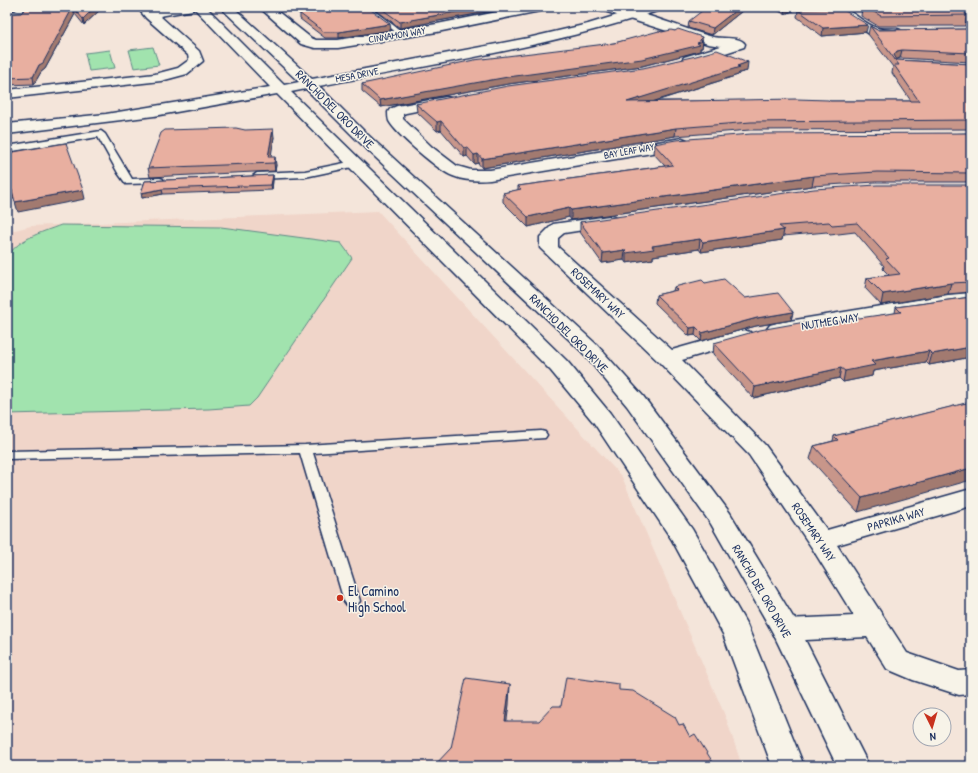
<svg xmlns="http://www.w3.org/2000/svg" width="978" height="773" viewBox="0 0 978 773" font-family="'Patrick Hand',sans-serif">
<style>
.built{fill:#f0d5c9}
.green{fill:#a1e3ae;stroke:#5e8986}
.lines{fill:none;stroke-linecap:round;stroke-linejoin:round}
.service-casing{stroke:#1b2f5e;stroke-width:3}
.minor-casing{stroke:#1b2f5e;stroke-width:3}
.secondary-casing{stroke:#1b2f5e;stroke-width:3}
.service{fill:#f7f3e8;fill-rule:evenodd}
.minor{fill:#f7f3e8;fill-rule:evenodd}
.secondary{fill:#f7f3e8;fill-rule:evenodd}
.wall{fill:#c8968a;stroke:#1b2f5e}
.shaded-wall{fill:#a27a70;stroke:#1b2f5e}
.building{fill:#e8afa0;stroke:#1b2f5e}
.poi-dot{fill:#c8321e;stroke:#f7f3e8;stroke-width:1.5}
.labels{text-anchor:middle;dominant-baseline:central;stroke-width:3;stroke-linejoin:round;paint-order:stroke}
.far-street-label{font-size:10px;fill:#1b2f5e;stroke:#f7f3e8}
.street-label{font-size:12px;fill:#1b2f5e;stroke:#f7f3e8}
.near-poi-label{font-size:14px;fill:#1b2f5e;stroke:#f7f3e8;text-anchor:start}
</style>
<rect width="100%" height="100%" fill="#f4e5da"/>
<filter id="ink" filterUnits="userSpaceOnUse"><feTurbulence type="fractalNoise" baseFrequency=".025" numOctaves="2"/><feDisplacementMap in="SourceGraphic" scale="8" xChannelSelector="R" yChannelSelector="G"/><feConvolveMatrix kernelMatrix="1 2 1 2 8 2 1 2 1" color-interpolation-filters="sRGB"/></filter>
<g filter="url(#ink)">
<path class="built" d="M378,211l244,266 104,241 16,48h-735v-534l24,-6z"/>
<path class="green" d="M153,47l6,18 -25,3 -5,-18z
M110,50l5,18 -26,3 -4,-18z
M61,225l160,2 120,16 11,15 -95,140 -8,8 -40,3 -202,5v-154c6,-20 36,-28 54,-35z"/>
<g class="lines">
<defs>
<path id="service" d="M362,7h7l36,27 -5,1z
M101,131l4,3 27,45 28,-1 3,1v4l-37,1 -8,-11 -20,-36 -91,15v-6z
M354,161l3,1v4l-52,11 -48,2 -4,-3 4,-3 48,-2z
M541,431l4,1 2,3 -2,3 -232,15 47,148 -3,4 -5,2 -5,-2 -3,-4 -44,-148 -293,6v-8l298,-6z"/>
<path id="minor" d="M21,7h13l-12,11 -15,1v-8h8z
M137,7h13l4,4 17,-4h24l-2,3 -33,6 39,35 4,10 -16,13 -26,7 -154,17v-8l148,-16 23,-6 11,-8 -1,-5 -42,-37z
M259,7h13l39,31 5,2h22l99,-16 85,-17h24l-6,4 -103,21 -99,16h-23l-14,-4z
M599,7c39,0 76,20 114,30 9,2 27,-1 32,7l-1,3 -50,16h-10l-2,-3 2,-3 37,-11 -13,-2 -107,-34z
M828,7c26,0 28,13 49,21 8,3 22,-3 27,5l-6,4 -27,-2z
M953,7h14l4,3v10l-4,-1z
M446,97l5,1 2,3 -2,3 -45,9 -3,1v5l29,28 25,19 14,4h19l192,-32 5,2 3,3 -3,3 -5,2 -192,32c-12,1 -25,1 -37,-4 -14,-5 -57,-42 -64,-55 -1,-3 -1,-6 -1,-9l2,-3 7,-3z
M609,216l6,1 3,4 -3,4 -51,8 -6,5v9l114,103 71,-20 7,2 3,4 -3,4 -68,20 83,85 62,85 144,-41v17l-134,39 70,108 52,18 12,-1v24l-12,1 -46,-15 -26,-11 -20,-32 -81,4 -10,-3 -4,-8 4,-8 10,-3 68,-3 -42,-68 -63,-93 -89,-92 -120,-115v-11l13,-13z
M971,293v12l-23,2 -171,28 -7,-2 -3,-4 3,-4 7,-2 171,-28z"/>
<path id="secondary" d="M193,7h13l78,78 15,-3 -79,-75h13l79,72 216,-41 60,-14 56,-17h18l-2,3c-110,37 -226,54 -341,76l48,48 229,210 47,52 87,117 66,109 73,144h-32l-64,-133 -62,-109 -84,-118 -45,-54 -225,-212 -51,-51 -15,3 276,269 43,52 82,116 55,96 57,141h-32l-49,-132 -51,-94 -78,-117 -43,-52 -274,-277 -123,22 -147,18v-10l99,-10 164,-27z"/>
</defs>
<use href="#service" class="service-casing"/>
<use href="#minor" class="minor-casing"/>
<use href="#secondary" class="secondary-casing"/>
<use href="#service" class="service"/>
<use href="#minor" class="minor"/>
<use href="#secondary" class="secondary"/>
</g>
<path class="wall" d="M7,7h11l-3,3h-8z
M27,7h76l-19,18 -9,-11 -30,55 -4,3 -7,12 -27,1v-71l14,-1z
M295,7h72l24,23 -52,8h-14l-25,-19v-5l-5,-3z
M372,7h142l-114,21z
M747,7l-35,28 -24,-7 1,-7z
M772,7h33l-21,7z
M862,7h97l8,8 -2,11h-87l-17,-10z
M798,10l68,22 -44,4 -25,-19z
M870,26l7,4 94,-1v33l-71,-4 -4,1 1,1 74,4v65l-221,1 -75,6 -193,32 -4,-5 -4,1 -7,-8 -3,1 -23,-27 -4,1 -20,-19 -1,-8 331,-33 -8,2 -1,2 -82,26h255l-19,-28 1,-6 -25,-33z
M675,31l28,10 -1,7h-2v3l-58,15 -134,18 -127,23 -19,-16v-7l252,-41 48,-11z
M971,133v49h-96l-63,4 -241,34 -2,-3 -41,10 -25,-25v-9l15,-3v-4l147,-20 -12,-13 1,-9z
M274,137l-4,20 6,8 -1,6 -125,6 -2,-9z
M273,175v5l-1,10 -109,4 -21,4 3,-17z
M971,185v107l-23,2 -67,11 -16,-17 2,-10 22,-3 -6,-6 1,-3 -29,-34 -25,3 -3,-3 -44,4 -1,4 -81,12 -2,-3 -46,7v3l-27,4 -2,-3 -22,3 -22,-31v-10z
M705,283l40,15 48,14 -2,8 -35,6 -55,15 -6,-6 -6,1 -34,-33 1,-8 17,-4 1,-4z
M971,297v60l-42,8 -3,-3 -53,9 -1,5 -29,6 -4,-4 -86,20 -40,-44 1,-11 181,-30 1,-6z
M971,402l-113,110 -48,-53 4,-13 19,-5 1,-5z"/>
<path class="shaded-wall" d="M14,7h4l-3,3z
M73,7l2,7 -30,55 -4,3 -7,12 -1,-7 6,-12z
M95,7h8l-19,18 -1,-6z
M483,7h31l-114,21v-6z
M740,7h7l-35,28 1,-7z
M785,7h20l-21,7z
M390,24l1,6 -52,8v-6z
M868,25l-2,7 -44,4 1,-8z
M702,37v4h1l-1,7h-2v3l-58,15 -134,18 -127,23 -1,-7 319,-60z
M902,50l-2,8 -5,2 -1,-5 3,-4z
M748,62l-1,9 -8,2 -1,2 -112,35 1,-8z
M441,121v9l-4,1v-9z
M676,128l-1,8 -193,32v-9z
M273,129l1,8 -4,26 -2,-6z
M467,147v9l-3,1v-9z
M478,154v9l-4,1v-9z
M275,157l1,8 -1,6 -1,-8z
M273,175v5l-1,10 -1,-5z
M814,176l-2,10 -241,34v-10z
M7,186h1l4,4 3,9h-3l-2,-4 -3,1z
M162,189l1,5 -21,4 -1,-5z
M83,190l2,9 -67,13 -3,-10z
M569,208v9l-41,10v-10z
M784,230l-2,10 -81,12 2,-10z
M700,239l-1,10 -46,7v3l-27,4v-10l26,-7z
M625,250l-1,10 -22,3 1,-10z
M951,283l-3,11 -67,11 2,-11z
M793,312l-2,8 -35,6 -55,15 1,-8 55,-15z
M696,327l-1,8 -6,1 1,-8z
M971,347v10l-42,8 3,-11z
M929,351l-3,11 -53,9 -1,5 -29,6 2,-11 26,-10z
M841,368l-2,10 -86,20 2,-11z
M971,468v12l-113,32 4,-14z
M510,684l-1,21 -5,36 1,-20z"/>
<path class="building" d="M27,7h68l-12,12 -10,-12 -30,56 -4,2 -6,12 -26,1v-64l14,-1z
M297,7h70l23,17 -51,8h-15l-25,-19 6,-1z
M379,7h104l-83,15z
M707,7h33l-27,21 -24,-7z
M865,7h94l8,8 -86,1z
M842,9l26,16 -45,3 -25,-18z
M870,26l7,4 94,-1v24l-69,-3 -5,1 -3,4 3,5 74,4v56l-220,2 -75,6 -194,31 -4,-5 -4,1 -7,-8 -3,1 -23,-27 -4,1 -21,-18 92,-18 135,-18 53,-12 21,-6 31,12 -11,4 3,1 -113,35 169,-3 32,1 2,1h89l-25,-36h5z
M678,29l24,8 -3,3 4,1 -6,2 3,2 -58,14 -134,18 -128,23 -18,-16 112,-24 140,-17 45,-12 3,1 9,-2 4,1z
M236,128l9,2 28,-1 -5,28h7l-1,6 -126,5 13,-35 4,-3z
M971,133v40l-94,-1 -63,4 -243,34 -2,-2 -41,9 -25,-24 18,-4 -3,-3 155,-21 -19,-21 22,-4 75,-6z
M66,143l17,47 -68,12 -3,-12h-3l-1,-4h-1v-33z
M273,175l-2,10 -109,4 -21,4 4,-12z
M877,185h94v97l-20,1 -68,11 -16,-16 33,-4 -14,-15 3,-1 -32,-35 -25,2 -3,-3 -50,4 5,4 -81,12 -3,-3 -48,7 2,3 -28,4 -1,-3 -22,3 -23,-31 234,-33z
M724,279l21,19 33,-5 15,19 -36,6 -55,15 -6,-6 -6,1 -34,-33 21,-5 -3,-3 28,-7 3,3z
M971,297v50l-39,7 -3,-3 -58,10 4,4 -30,6 -4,-3 -86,19 -41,-44 46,-13 45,-8 4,6 43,-9 49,-7 -5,-5z
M971,402v66l-109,30 -48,-52 24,-6 -4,-4 128,-32z
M566,677l53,7v6l14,1 42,26 4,8 4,-1 7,13 5,-3 19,30 -5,2h-275l17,-18 15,-70 44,6 -5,37h34l14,-15h8z"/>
</g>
<circle class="poi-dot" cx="340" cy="598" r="4"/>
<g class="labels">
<g class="far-street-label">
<text transform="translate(397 35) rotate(-9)">CINNAMON WAY</text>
<text transform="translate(357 75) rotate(-11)">MESA DRIVE</text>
<text transform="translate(629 151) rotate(-10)">BAY LEAF WAY</text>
</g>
<g class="street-label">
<text transform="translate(335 109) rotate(45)">RANCHO DEL ORO DRIVE</text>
<text transform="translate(598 293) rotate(43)">ROSEMARY WAY</text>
<text transform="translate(830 321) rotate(-9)">NUTMEG WAY</text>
<text transform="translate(569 333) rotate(45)">RANCHO DEL ORO DRIVE</text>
<text transform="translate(896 519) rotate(-16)">PAPRIKA WAY</text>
<text transform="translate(814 532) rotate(56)">ROSEMARY WAY</text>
<text transform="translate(762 591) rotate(60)">RANCHO DEL ORO DRIVE</text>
</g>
<g class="near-poi-label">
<text x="348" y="590">El Camino<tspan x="348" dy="16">High School</tspan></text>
</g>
</g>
<rect width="978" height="773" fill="none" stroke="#f7f3e8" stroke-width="24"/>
<rect x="12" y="12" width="954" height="749" fill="none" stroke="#1b2f5e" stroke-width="1.5" filter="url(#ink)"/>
<g transform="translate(932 727) rotate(175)"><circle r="19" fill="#f7f3e8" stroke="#9fa5b1"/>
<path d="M0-3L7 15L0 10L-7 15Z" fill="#c8321e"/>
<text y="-6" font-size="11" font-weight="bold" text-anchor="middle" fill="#1b2f5e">N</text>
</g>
</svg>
